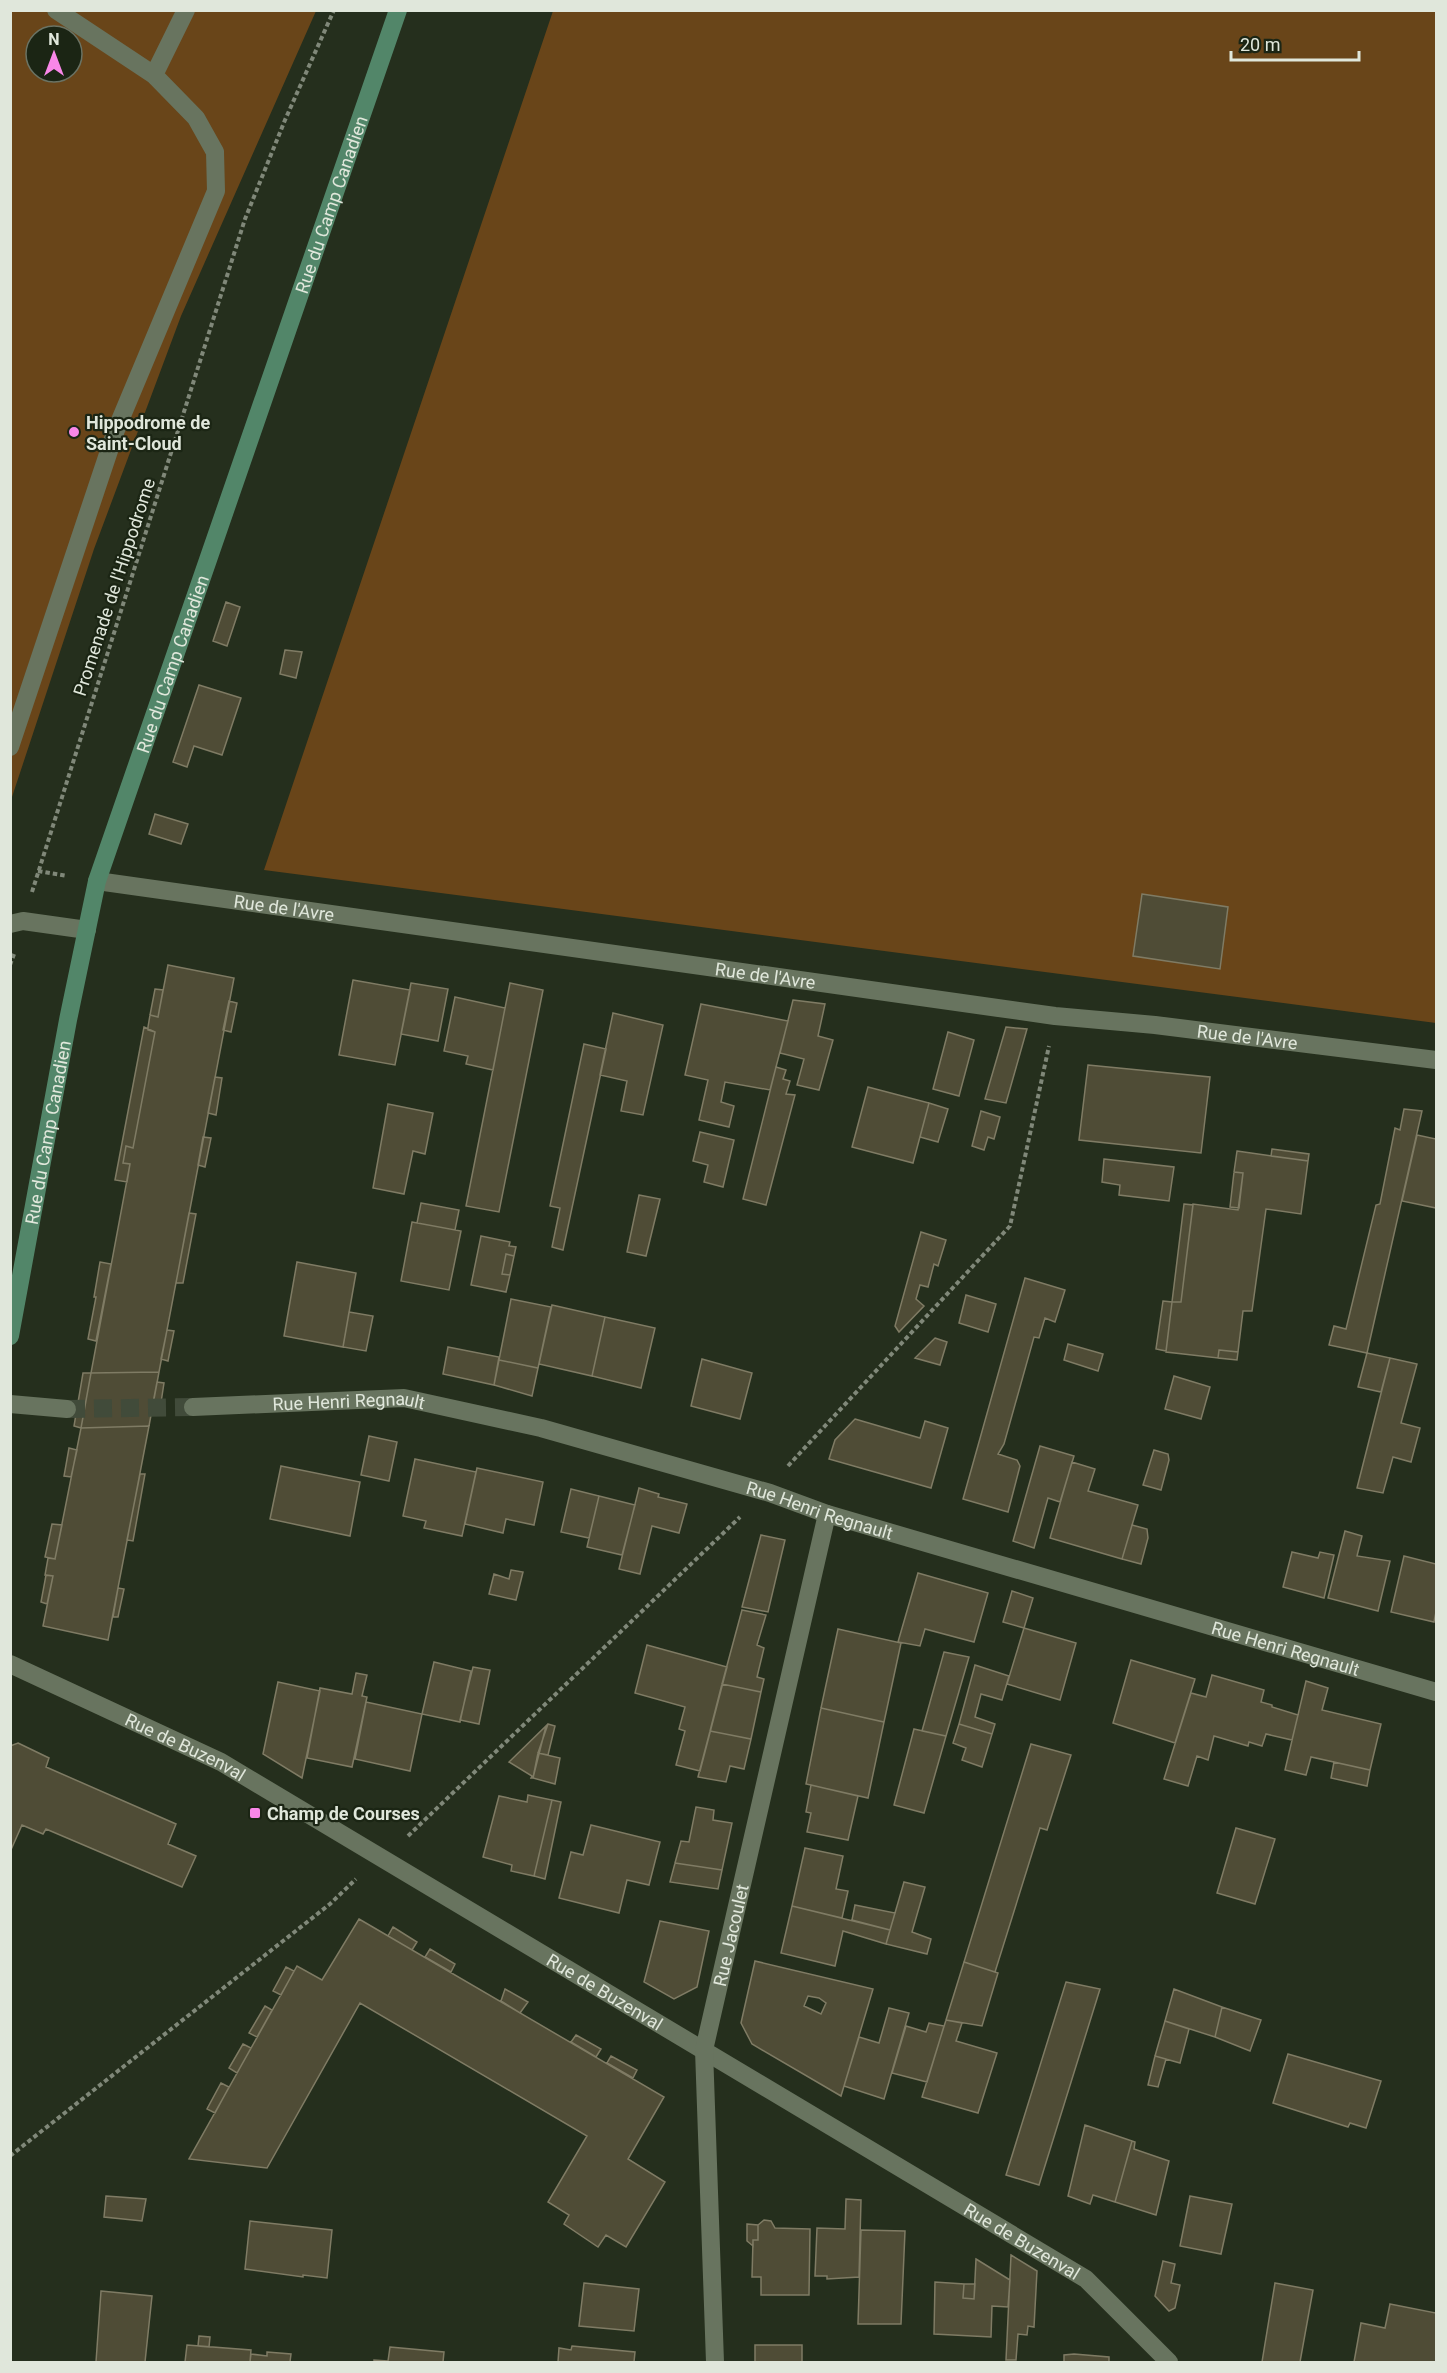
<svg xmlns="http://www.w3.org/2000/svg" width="1447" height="2373" viewBox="0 0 1447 2373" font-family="Roboto,sans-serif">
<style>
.green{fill:#694519;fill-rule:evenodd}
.building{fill:#4f4c36;stroke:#7f7b64;stroke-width:1.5;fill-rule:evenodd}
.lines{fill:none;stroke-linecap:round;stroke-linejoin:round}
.street-tunnel{stroke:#414b3a;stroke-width:18;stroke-dasharray:18 9;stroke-linecap:butt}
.path{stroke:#808879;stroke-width:4;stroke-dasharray:4.5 3;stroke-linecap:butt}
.lane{stroke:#68745f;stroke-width:18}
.street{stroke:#68745f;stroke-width:18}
.secondary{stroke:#528669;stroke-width:18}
.poi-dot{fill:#f987e8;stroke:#1b2514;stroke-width:2}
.labels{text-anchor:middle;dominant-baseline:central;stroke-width:4.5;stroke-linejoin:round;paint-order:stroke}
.street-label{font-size:18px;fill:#e0e7db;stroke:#1b2514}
.poi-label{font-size:18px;font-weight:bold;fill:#e0e7db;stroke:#1b2514;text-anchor:start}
</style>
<rect width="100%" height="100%" fill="#252f1d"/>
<path class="green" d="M11,11h305l-135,305 -87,233 -83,251zM36,36h36v36h-36z
M553,11h883v1012l-1172,-153z"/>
<path class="building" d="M226,602l14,5 -13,39 -14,-5z
M285,650l17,2 -6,26 -16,-4z
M199,685l42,13 -19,57 -28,-9 -7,21 -14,-5z
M155,814l33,10 -7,20 -32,-10z
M1142,894l86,13 -8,62 -87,-13z
M168,965l66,13 -75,394 -68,1 39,-209 -7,-1 3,-17 7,2 22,-116 -7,-2v-3l2,-12 8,2z
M353,980l57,10 -15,75 -56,-10z
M411,983l37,6 -10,52 -37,-7z
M510,983l33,7 -44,222 -33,-6z
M155,989l8,1 -5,27 -8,-2z
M455,997l50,11 -12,62 -27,-6 2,-8 -24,-5z
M793,1000l32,4 -7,32 15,4 -14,50 -22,-5 7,-26 -24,-6z
M229,1001l8,2 -6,29 -8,-2z
M701,1004l87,17 -18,69 -45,-8 -4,20 13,4 -5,21 -30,-7 9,-40 -23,-5z
M613,1013l50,12 -20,90 -22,-4 6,-30 -27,-6z
M144,1027l11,5 -22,116 -7,-2 -3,17 7,1 -3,18 -12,-2z
M1006,1027l21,2 -21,74 -21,-4z
M948,1032l26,8 -15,56 -26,-7z
M584,1044l22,5 -43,201 -11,-3 8,-39 -10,-2z
M1088,1065l122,12 -9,76 -122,-13z
M776,1067l10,3 -3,9 7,2 -4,13 9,1 -29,110 -23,-6z
M215,1077l7,1 -6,37 -8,-2z
M868,1087l61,16 -16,60 -61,-16z
M929,1103l19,6 -10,33 -18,-5z
M388,1104l45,9 -8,41 -12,-3 -9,43 -31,-6z
M1404,1109l18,2 -55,242 -38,-8 5,-19 12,3 30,-124 4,-1 15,-76 5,2z
M981,1111l19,6 -6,22 -6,-2 -4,13 -12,-4z
M700,1132l34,8 -11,47 -19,-5 4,-17 -15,-4z
M1417,1135l19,4v69l-34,-7z
M203,1137l8,1 -6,29 -7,-2z
M1272,1149l37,5 -1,7 -37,-5z
M1237,1151l71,10 -7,53 -35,-5 -14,102h-9l-5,41 -19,-2 -1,8 -52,-6 6,-50h9l12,-98 45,6 5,-37 -9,-1z
M1104,1159l70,8 -5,34 -50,-6 1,-10 -18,-3z
M1234,1172l9,1 -4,35 -9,-1z
M639,1195l21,4 -14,57 -19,-4z
M421,1203l38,7 -4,20 -38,-7z
M1184,1204l9,1 -12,97h-9z
M189,1213l7,1 -13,69h-7z
M412,1222l49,9 -12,59 -48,-9z
M921,1232l25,8 -8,26 -4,-2 -6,23 -8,-2 -4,14 8,7 -25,26 -4,-6z
M481,1236l29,6 -1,4 7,1 -2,9 -8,-2 -4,20 8,1 -4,17 -35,-7z
M506,1254l8,2 -4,19 -8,-1z
M100,1262l11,2 -15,77 -8,-2 8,-42h-2z
M297,1262l59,11 -13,74 -59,-11z
M1025,1278l40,12 -10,32 -10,-4 -6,20 -5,-1 -30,107 -6,10 19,6 3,6 -12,46 -45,-13z
M966,1295l30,9 -8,28 -29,-9z
M511,1299l40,8 -13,61 -39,-8z
M1163,1301l9,1 -6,49 -10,-2z
M552,1305l53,12 -13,59 -53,-12z
M349,1312l24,4 -7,35 -23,-4z
M605,1317l50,11 -14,60 -49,-12z
M167,1330l7,1 -6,30 -7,-2z
M935,1338l12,4 -7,23 -25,-7z
M1068,1344l35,10 -5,17 -34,-11z
M448,1347l51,10 -5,28 -51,-11z
M1219,1350l19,2 -1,8 -19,-2z
M1367,1353l23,5 -9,34 -23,-5z
M1390,1358l27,6 -16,59 19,5 -9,34 -18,-5 -10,36 -26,-5z
M702,1359l50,14 -12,46 -49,-13z
M499,1360l39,8 -6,28 -38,-11z
M159,1372l-10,54 -68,2 10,-55z
M83,1373h8l-10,55 -7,-2z
M1174,1376l36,11 -9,32 -36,-10z
M157,1382l7,1 -4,26 -8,-1z
M855,1419l65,19 5,-17 23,7 -17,60 -102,-29 6,-19z
M149,1426l-41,214 -65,-14 10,-50 -8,-1 3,-17 7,1 26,-131z
M369,1436l28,6 -8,39 -28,-6z
M1040,1446l34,10 -14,46 -12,-4 -14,50 -21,-7z
M69,1448l8,2 -6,27 -7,-1z
M1154,1450l14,4 1,6 -8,30 -18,-5z
M415,1459l61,13 -14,64 -38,-8 2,-7 -23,-5z
M1072,1462l23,7 -7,22 50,14 -16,54 -72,-21z
M281,1466l79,16 -10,54 -80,-17z
M477,1468l66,14 -9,43 -28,-6 -3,14 -38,-9z
M140,1474h5l-12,67 -6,-1z
M639,1488l20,6 -1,3 29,7 -8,29 -27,-7 -12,48 -21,-5z
M571,1489l28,7 -10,42 -28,-6z
M599,1496l36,9 -13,50 -35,-8z
M52,1524l10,1 -7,34 -10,-2z
M1132,1525l15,4 1,9 -7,26 -19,-5z
M1345,1531l17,5 -5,20 33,5 -12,50 -50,-13z
M761,1535l24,5 -17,72 -26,-5z
M1292,1552l26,6 2,-6 14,3 -10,43 -41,-11z
M1404,1556l32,8v48l-2,10 -43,-10z
M511,1570l12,2 -7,28 -27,-6 5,-20 15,5z
M918,1573l70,20 -14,49 -49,-13 -5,17 -22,-4z
M46,1575l7,1 -6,28 -6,-2z
M118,1588l6,1 -6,28h-5z
M1012,1591l21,7 -9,30 -21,-6z
M742,1610l24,5 -9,30 7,3 -7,29 7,2 -3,13 -39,-8z
M1024,1628l52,15 -16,57 -53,-16z
M838,1629l63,14 -17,79 -63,-14z
M647,1645l80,22 -27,104 -24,-6 9,-34 -6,-2 6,-22 -50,-14z
M944,1652l25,5 -23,79 -24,-5z
M1131,1660l64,19 -20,64 -62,-20z
M434,1662l37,9 -11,51 -38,-8z
M975,1665l34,11 -7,24 -21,-6 -6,23 20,7 -3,10 -33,-10z
M473,1667l17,3 -11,54 -19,-4z
M356,1673l11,2 -5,21 5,1 -15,70 -45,-9 13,-70 32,6z
M1212,1675l52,15 -3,12 11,3v2l26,8 -6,25 -26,-6 -4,12 -13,-4 -1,4 -34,-10 -6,24 -11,-4 -9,30 -24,-7 27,-86 15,4z
M1306,1681l22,7 -6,22 59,14 -11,46 -59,-13 -5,18 -21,-5z
M278,1682l42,9 -18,87 -39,-24z
M722,1684l39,8 -10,47 -41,-8z
M366,1702l56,12 -12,57 -55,-12z
M821,1708l63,14 -16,76 -62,-14z
M548,1724l7,2 -7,29 -10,-2z
M959,1724l33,10 -10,33 -20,-7 4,-12 -13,-5z
M546,1726l-13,52h-2l1,-2 -23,-14z
M914,1729l32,7 -22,77 -30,-8z
M710,1731l41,8 -7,30 -14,-3 -4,16 -28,-5z
M18,1743l31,15 -3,9 130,57 -8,20 28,12 -14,31 -136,-58 -3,5 -21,-9 -12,27v-106z
M1031,1744l40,11 -24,75 -7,-2 -45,144 -31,-10z
M538,1753l22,5 -5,26 -22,-6z
M1334,1762l36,8 -3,16 -36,-8z
M811,1785l47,11 -10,44 -41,-8 4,-19 -5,-1z
M528,1795l24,5 -18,76 -23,-5 1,-6 -29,-8 16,-61 28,6z
M552,1800l9,2 -16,77 -11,-3z
M696,1807l18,3 -1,10 19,3 -10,47 -47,-7 6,-22 8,1z
M591,1825l69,17 -11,43 -22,-5 -8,33 -60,-15 12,-46 12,3z
M1236,1828l39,11 -20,65 -38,-11z
M805,1848l38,8 -7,33 12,2 -6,27 -50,-12z
M675,1863l47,7 -4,19 -48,-7z
M904,1882l21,5 -13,45 19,7 -4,15 -41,-10z
M855,1905l40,8 -5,17 -38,-10z
M792,1906l98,24 -4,14 -43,-13 -8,35 -54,-13z
M359,1919l305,178 -36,62 37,23 -39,65 -20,-12 -8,12 -34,-23 5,-9 -21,-13 39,-66 -227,-133 -93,165 -78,-9 108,-193 25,14z
M660,1921l49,10 -12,56 -23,12 -30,-17z
M393,1927l24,15 -5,8 -24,-14z
M430,1949l25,15 -4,8 -26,-15z
M755,1961l118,28 -32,107 -89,-52 -11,-21zM808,1996l11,2 7,5 -5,11 -17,-8z
M964,1962l34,11 -16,53 -36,-6z
M286,1967l8,4 -13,24 -8,-4z
M1066,1982l34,7 -61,196 -33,-10z
M505,1989l23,13 -8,11 -19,-12z
M1174,1989l48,18 -7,30 -50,-16z
M265,2006l7,4 -15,27 -8,-4z
M1222,2007l39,13 -11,31 -35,-14z
M889,2008l20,5 -25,86 -40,-13 15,-49 20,6z
M946,2020l16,3 -6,18 41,12 -19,60 -56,-16z
M1165,2021l24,8 -9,34 -25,-7z
M929,2023l15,3 -17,56 -35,-9 14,-47 20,6z
M576,2035l25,14 -5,8 -25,-15z
M243,2044l8,4 -14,25 -8,-5z
M1288,2054l93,27 -15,47 -16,-5 -2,4 -75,-24z
M611,2056l26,14 -4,8 -26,-15z
M1155,2056l11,3 -8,28 -10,-2z
M221,2083l8,4 -14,26 -8,-4z
M1085,2125l47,16 -17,61 -22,-7 -3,9 -22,-8z
M1132,2141l3,1 -1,7 35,12 -13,54 -41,-13z
M106,2196l40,3 -4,22 -38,-4z
M1190,2196l42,8 -11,50 -41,-8z
M846,2199l15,1 -2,77 -32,2v-3h-12l2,-48 28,1z
M764,2220l7,1 4,7 35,1 -1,66h-48v-18h-9l1,-37h5v-15z
M250,2221l82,9 -5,48 -24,-3v2l-58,-8z
M747,2224l11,1v15h-5v6l-6,-5z
M861,2230l44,1 -4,93h-43z
M1011,2255l26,16 -3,56 -6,-1 -1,9 -9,-1 -2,26h-10z
M976,2259l34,21 -2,27 -16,-1 -1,31 -57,-3 1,-52 29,2 -1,14 11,1z
M1163,2261l12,3 -4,19 9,2 -5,23 -6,3 -14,-15z
M584,2283l55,6 -5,42 -55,-5z
M1275,2283l38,7 -13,72h-38z
M964,2284h11l-1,15 -11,-1z
M101,2291l51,5 -7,66h-49z
M1390,2304l46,9v49h-82l7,-39 24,5z
M199,2336l11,1 -1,10 -11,-1z
M187,2345l64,5 -1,12h-65z
M755,2345h47v17h-47z
M572,2346l63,6 -1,10h-76l1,-14 12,2z
M390,2347l54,5 -1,10h-69v-2l14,1z
M267,2352l24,2 -1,8h2h-42l1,-8 16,2z
M1074,2354l35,3v5h-45v-7z"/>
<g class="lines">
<path class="street-tunnel" d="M67,1409l126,-2"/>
<path class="path" d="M38,871l29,5
M32,892l213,-673 40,-99 49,-110
M10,965l4,-11
M788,1466l222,-240 39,-180
M408,1836l332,-319
M10,2156l320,-252 26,-25"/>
<path class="lane" d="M154,75l32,-65
M10,747l106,-317 100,-239 -1,-39 -19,-34 -42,-43 -98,-65
M10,924l13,-3 64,9"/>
<g class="street">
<path id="s1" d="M97,881l958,135 100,9 281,35"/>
<path d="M10,1404l57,5"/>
<path id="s2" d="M193,1407l211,-9 137,30 229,65 57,21 609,178"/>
<path id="s3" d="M10,1664l211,98 865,517 83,83"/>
<path id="s4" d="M715,2362l-11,-312 123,-536"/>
</g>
<path class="secondary" id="s5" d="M10,1336l58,-316 29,-139 301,-871"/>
</g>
<g class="poi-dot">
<circle cx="74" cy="432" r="6"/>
<rect x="249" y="1807" width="12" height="12" rx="3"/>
</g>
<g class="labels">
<g class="street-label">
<text stroke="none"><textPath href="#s5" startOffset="1179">Rue du Camp Canadien</textPath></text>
<text transform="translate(114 587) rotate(-72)">Promenade de l'Hippodrome</text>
<text stroke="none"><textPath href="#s5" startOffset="693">Rue du Camp Canadien</textPath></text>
<text stroke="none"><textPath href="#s1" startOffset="189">Rue de l'Avre</textPath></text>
<text stroke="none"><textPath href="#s1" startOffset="675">Rue de l'Avre</textPath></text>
<text stroke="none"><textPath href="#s1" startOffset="1161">Rue de l'Avre</textPath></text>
<text stroke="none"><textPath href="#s5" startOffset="207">Rue du Camp Canadien</textPath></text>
<text stroke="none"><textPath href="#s2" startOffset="156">Rue Henri Regnault</textPath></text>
<text stroke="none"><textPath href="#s2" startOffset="642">Rue Henri Regnault</textPath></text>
<text stroke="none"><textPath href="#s2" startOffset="1128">Rue Henri Regnault</textPath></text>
<text stroke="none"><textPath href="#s3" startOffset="194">Rue de Buzenval</textPath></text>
<text stroke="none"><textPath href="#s4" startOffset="430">Rue Jacoulet</textPath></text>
<text stroke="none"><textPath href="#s3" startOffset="680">Rue de Buzenval</textPath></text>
<text stroke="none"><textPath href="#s3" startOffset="1166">Rue de Buzenval</textPath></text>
</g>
<g class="poi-label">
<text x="86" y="422">Hippodrome de<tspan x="86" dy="21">Saint-Cloud</tspan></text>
<text x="267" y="1813">Champ de Courses</text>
</g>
</g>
<rect width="1447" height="2373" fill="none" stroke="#e0e7db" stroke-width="24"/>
<g transform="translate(54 54)"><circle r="28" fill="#1b2514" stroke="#6a7364" stroke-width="1.5"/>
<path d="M0-4.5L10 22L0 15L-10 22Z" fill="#f987e8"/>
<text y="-9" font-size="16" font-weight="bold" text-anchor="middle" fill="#e0e7db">N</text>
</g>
<path d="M1231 51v9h128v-9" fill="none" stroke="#e0e7db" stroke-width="3"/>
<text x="1240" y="51" font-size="18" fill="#e0e7db" stroke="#1b2514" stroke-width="4.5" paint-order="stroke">20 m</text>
</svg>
